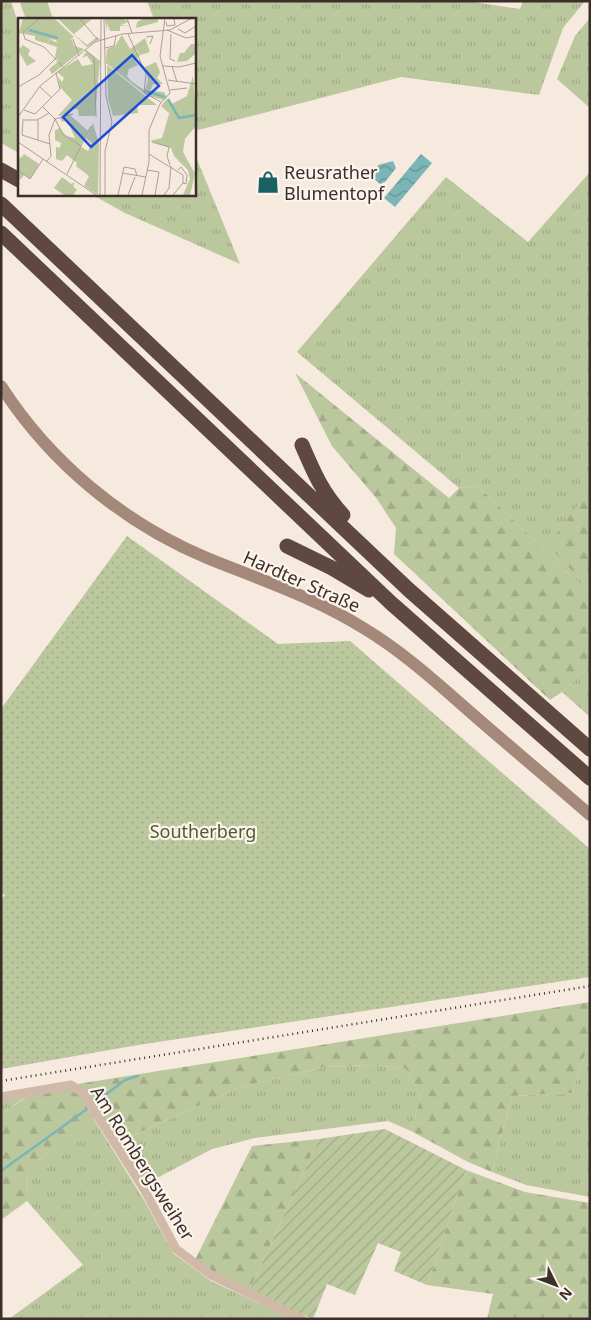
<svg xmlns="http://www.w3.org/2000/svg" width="591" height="1320" viewBox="0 0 591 1320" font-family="'Noto Sans',sans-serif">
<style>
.grass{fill:url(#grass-tufts)}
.forest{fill:url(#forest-firs)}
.park{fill:url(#park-dots)}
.garden{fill:url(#garden-furrows)}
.pitch{fill:#bbc79d}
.water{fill:url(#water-waves)}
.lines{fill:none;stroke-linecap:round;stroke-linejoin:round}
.stream{stroke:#7bb6b6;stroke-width:2.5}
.street{stroke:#d0b9a9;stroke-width:9}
.secondary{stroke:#a4887a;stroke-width:12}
.highway{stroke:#5e4840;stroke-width:15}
.rail{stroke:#3c2f2a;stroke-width:2.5;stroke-dasharray:1 4;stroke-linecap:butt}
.labels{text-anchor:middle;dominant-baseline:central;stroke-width:4.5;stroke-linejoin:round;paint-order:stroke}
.poi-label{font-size:18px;fill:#3c2f2a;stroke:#fcf4ed;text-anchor:start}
.street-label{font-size:18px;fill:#3c2f2a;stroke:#fcf4ed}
.park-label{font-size:18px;fill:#4d5e2a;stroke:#fcf4ed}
.inset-river{fill:none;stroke:#7bb6b6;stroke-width:2.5}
.inset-road{fill:none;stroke:#ac9f97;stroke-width:1}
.view{fill:#1d4ed8;fill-opacity:0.15;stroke:#1d4ed8;stroke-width:2.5}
.inset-edge{fill:none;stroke:#3c2f2a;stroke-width:2.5}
</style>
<defs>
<pattern id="grass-tufts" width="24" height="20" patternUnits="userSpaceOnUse" patternTransform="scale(1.25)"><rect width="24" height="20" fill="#bbc79d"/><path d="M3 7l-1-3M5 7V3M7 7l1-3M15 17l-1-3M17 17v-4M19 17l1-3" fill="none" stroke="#a2ab87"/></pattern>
<pattern id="forest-firs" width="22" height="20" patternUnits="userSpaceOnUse" patternTransform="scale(1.25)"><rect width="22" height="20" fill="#bbc79d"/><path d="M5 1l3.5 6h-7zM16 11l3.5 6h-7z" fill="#a2ab87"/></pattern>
<pattern id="park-dots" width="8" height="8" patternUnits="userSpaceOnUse" patternTransform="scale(1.25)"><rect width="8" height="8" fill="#bbc79d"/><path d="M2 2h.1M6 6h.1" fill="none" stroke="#a2ab87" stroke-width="1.8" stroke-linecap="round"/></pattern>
<pattern id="garden-furrows" width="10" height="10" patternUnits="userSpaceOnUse" patternTransform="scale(1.25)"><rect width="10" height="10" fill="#bbc79d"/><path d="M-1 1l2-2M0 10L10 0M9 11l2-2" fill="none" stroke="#a2ab87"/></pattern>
<pattern id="water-waves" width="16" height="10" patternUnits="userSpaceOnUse" patternTransform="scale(1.25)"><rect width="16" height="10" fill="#7bb6b6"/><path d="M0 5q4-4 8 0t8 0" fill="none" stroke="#669494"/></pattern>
</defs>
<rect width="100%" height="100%" fill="#f6eadf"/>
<path class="grass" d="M1,1h10l8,25v127l-18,-10z
M147,1h320l53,8 3,-8h62l-22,27 -24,67 -138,-18 -203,53 -4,-11v-100h-40z
M590,18v90l-33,-29 18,-43z
M194,152l46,112 -115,-51 -34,-19h103z
M590,172v422l-112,-108 -19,2 -162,-136 149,-175 82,65z
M590,666v51l-28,-25z
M590,1039v158l-64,-12 -34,-13 20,-76 60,-3z
M370,1065l35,3 16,28 -10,35 -23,-10 -133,17 -43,11 -55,29 -25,-42 108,-49 84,-20z
M27,1096l-26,18v-13z
M93,1118l51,82 29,53 38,28 82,38h-284l74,-54 -56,-64 1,-33z"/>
<path class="forest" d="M295,373l154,125 10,-10 19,-2 112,108v72l-28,26 -12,8 -156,-146 2,-26 -19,-29 -45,-53z
M590,489v74l-12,14 -30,-32z
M590,1002v37l-18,54 -60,3 -20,76 -24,-10 -57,-31 10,-35 -16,-28 -35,-3 -46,2 -84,20 -108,49 25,42 -9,4 -7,-5 -41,-64 -72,55 -1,33 -26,19v-106l27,-18 43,-11z
M319,1139l-70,152 -36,-18 -18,-13 57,-114z
M466,1170l59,22 65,11v116h-103l6,-25 -66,-9z"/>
<path class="park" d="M127,536l151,108 72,-3 240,208v128l-452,68 -137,24v-170l4,-4 -4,-2v-184z"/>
<path class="garden" d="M385,1129l81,41 -39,115 -33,-14 7,-19 -23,-9 -23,52 -28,-11 -14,35 -64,-28 70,-152z"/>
<path class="pitch" d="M26,1h21l6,18h-27l-6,-16z"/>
<path class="water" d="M421,154l11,9 -37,44 -11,-9z
M393,161l3,7 -11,14 -5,2 -6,-5 4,-14z"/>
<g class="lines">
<path class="stream" d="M96,1102l29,-22 13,-4
M1,1171l86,-62"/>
<path class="street" d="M1,1097l70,-12 12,8 61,96 32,60 35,26 91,44"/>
<path class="secondary" d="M1,386c49,76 122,137 206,172 54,22 109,40 158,71 38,23 71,53 104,82 40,35 81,69 121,104"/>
<path class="highway" d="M1,170l18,10
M1,204l408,386 181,159
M1,233l390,370 199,175
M302,445c12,28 20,47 41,70
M287,546l45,22 37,22"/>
<path class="rail" d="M1,1081l589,-95"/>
</g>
<defs>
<symbol id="shop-bare" viewBox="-9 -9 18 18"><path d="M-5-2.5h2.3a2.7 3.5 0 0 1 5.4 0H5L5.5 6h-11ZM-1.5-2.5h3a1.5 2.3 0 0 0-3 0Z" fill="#1a6163" stroke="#fcf4ed" stroke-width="2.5" paint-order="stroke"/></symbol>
</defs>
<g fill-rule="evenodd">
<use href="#shop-bare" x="252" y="166" width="32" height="32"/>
</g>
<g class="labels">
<g class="poi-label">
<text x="284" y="172">Reusrather<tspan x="284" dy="21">Blumentopf</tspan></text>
</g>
<g class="street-label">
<text transform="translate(302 581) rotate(24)">Hardter Straße</text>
<text transform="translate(143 1163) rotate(58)">Am Rombergsweiher</text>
</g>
<g class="park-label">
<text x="203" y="831">Southerberg</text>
</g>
</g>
<g transform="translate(18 18)">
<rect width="178" height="178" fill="#f6eadf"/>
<path d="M104,0l7,4 -9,3h9l-9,1v5h-10l-3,-8v9l-2,-13zM104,17l8,14 15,-11 5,14 -10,3 -3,-5 -13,8 -9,-12zM31,21l9,4 14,-4 2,7 10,3 -32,25 -3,-5 10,-8 -4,-4 2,-10 -9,-3zM5,27l7,5 -2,5 8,6 -9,5 -9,-16zM69,33l13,10 -5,55h-16l-1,-7h-9v6l-11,1 14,-16 -12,-13 -2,-10 4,5 2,-4 -7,-6 21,-13 4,7 11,-2 -6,-8 -5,2zM138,44l4,10 -3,6 6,6h-10l-3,7 -5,-1 3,-10 -3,-13zM175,58l2,29 -20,7 -3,-7 -3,8 -8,-7 6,-7 5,5 15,-8zM52,97l18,16 -8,15 8,5 4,-8 -6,-5 7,-15 6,21 -1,51 -14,-9 5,-10 -13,-10 1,-3 -10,-8 -5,6 -6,-2v-12l4,1 1,-5 -6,-3v-10l5,-2 5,8 10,2 -8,-18 -5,2 -2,-4zM6,136l15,10 -9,15 -6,-4 -5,6 3,6 -4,-7v-24l3,2zM44,159l9,7 4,-2 -2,4 4,4 -4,5h-9l-10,-7z" fill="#bbc79d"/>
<path d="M5,0h31l20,19 -16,9 -2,-6 -7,-1 -1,5 -13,-4v-4l-16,-3zM39,0h36l-19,16 13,11 10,-8 3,2 -13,8zM127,0h13v4l-22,6 1,-6zM173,26h4v10l-8,7 -10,1 3,-9h4zM97,28l9,12 12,-8 4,5 -5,6 3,4 -9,4 -2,7 4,5 13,9 20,2 3,6 -4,2 -17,-5 -40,-32 1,-14zM154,86l3,8 20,-7v22l-10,12 -2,13 12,22 -5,21h-7l7,-16 -2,-9 -14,-14 -3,-8 -21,-7 12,-3z" fill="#bbc79d"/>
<path d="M89,47l32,26 18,14h-20l1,8 -25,3 -5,-17zM177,85v24l-4,4 -21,-17 3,-7 2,7z" fill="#bbc79d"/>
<path class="inset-river" d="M11,12l29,8M127,73l20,6M150,81l11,19 17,-3"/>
<path class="inset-road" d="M61,0l19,22M86,0l2,78 6,26 -7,29v44M109,0l5,15M148,4l1,4 8,-1 -1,-7M160,11l7,4 11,-7M149,12l19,8 10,-2M110,16l18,40 -2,19 17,9M153,16l-1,25 5,2M128,19l7,-1 -3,8M7,21l19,8 19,20M7,21l-2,-7 17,-14M55,21l6,17M87,30l9,-2 2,-10M67,32l9,7 2,60M145,48l16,1 17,-4M154,48l5,16M150,62l28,4M0,69l21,-12 17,-17M22,69l12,11M152,72l17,-2M25,89l12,12 8,15 18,12M6,92l11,4 25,-25 -4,-16M0,99l22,-31 55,-44 27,-8 48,-4 22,-12M37,101l18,-5M4,102h15l12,-7M5,103l-1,14 28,9M20,122v-20M0,124l78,53M134,124l17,5 -2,9 3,9M131,136l34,21v8l-10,12M29,143l4,-5 -2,-21 6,-16M0,152l12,9 13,-20M129,152l12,2 -4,23M160,152l3,-3 6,8 -1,9 -3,-1M104,155l24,4M49,156l24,-48M82,177l1,-177M100,177l6,-28 11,2 2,7M110,177l7,-18M124,177l7,-33v-32l11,-26 10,-11 -10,-37 5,-38M146,177l5,-7 2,-22"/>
<path class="view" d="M114,37l27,31 -68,61 -28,-30z"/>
<rect width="178" height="178" class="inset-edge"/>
</g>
<rect width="591" height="1320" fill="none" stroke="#3c2f2a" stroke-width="5"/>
<g transform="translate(556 1285) rotate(132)" stroke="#fcf4ed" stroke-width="4" paint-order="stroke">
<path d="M0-4L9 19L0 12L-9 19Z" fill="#3c2f2a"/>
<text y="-8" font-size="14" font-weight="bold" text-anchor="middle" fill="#3c2f2a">N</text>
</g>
</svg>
